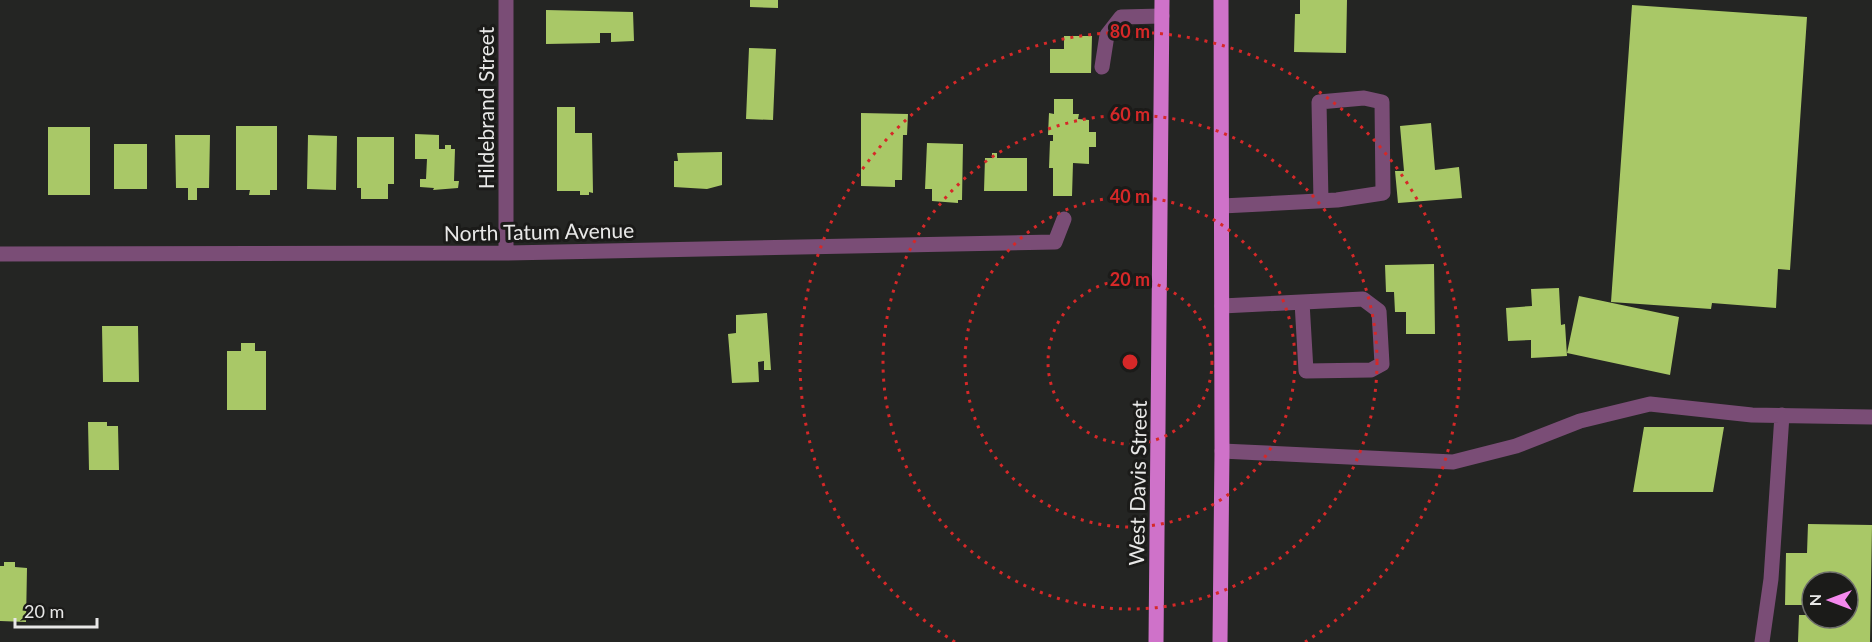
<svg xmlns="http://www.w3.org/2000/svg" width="1872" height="642" viewBox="0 0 1872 642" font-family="Lato,sans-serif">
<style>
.building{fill:#a9c867;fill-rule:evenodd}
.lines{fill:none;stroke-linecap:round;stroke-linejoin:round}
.minor{stroke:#7a4d76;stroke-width:15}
.major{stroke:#cf72c9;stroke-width:15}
.ring{fill:none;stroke:#d62828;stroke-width:3;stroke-dasharray:3 6}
.labels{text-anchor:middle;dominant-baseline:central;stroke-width:6;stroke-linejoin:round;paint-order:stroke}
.street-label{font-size:21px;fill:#e8e8e7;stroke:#1b1b19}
.centre{fill:#d62828;stroke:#1b1b19;stroke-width:3}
.ring-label{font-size:18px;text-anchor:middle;font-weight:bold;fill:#d62828;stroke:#1b1b19;stroke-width:6;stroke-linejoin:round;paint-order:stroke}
</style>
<rect width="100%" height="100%" fill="#242523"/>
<path class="building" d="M750,0h28v8l-28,-1z
M1300,0h47l-1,53 -52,-1 1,-38h5z
M1632,5l175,12 -17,253 -12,-1 -2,39 -64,-5 -1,6 -100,-7z
M546,10l87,2 1,29 -23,1v-9h-11v10l-54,1z
M1064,36h28l-1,37h-41v-24h14z
M749,48l27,1 -3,71 -27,-1z
M1054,99h19v15h6l-1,5 11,1v12h7v15h-7v17l-16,-1 -1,33h-19v-28h-4l1,-27h3v-6h-5l1,-22 5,1z
M557,107h18v26h17l1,60 -4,-1v3h-9v-4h-23z
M861,113l47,1 -1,21h-4l-1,45h-7v7l-34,-1z
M1431,123l4,47 24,-3 3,31 -64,5 -3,-32h9l-4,-45z
M236,126h41v64h-7v5h-21l1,-5h-14z
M48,127h42v68h-42z
M415,134l24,1v14h6v-4h6v4h4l-1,32h5l-1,7 -25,2 1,-2 -14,-1v-8h6l1,-20h-12z
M175,135h35l-1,53h-12v12h-9v-12h-12z
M308,135l29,1 -1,54 -29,-1z
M357,137h37v47h-6v15h-27v-11h-4z
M927,143l36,1 -1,56h-4v3l-26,-2v-12h-7z
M114,144h33v45h-33z
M722,152v33l-15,4 -33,-2v-26h4l-1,-8z
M992,153h5v5h30v33h-43l1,-33h7z
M1434,264l1,70h-29v-22h-11l-1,-20h-8l-1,-27z
M1559,288l2,37 4,-1 2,32 -36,2v-18l-23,1 -2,-33 26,-2 -1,-17z
M1579,296l100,21 -9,58 -103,-22z
M767,313l4,57h-7v-9l-6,1 1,20 -27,1 -4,-49 8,-1v-18z
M102,326h36l1,56h-36z
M241,343h14v8h11v59h-39v-59h14z
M88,422h19v4h11l1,44h-30z
M1644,427h80l-11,65h-80z
M1808,524l64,1 -2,117h-72l1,-27h7l1,-10h-22l1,-52h21zM1812,582h36v36h-36z
M4,562h11v5l12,1 -1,54 -26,-1v-55h4z"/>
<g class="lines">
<path class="minor" d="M506,0v253
M1102,67l5,-32 14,-18 41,-1
M1222,206l115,-6 46,-7 -1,-91 -18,-4 -45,4 2,99
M0,254l506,-1 549,-11 9,-23
M1222,306l141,-7 16,12 3,53 -11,6 -65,1 -4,-69
M1222,451l231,11 63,-16 64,-25 70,-17 102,11 120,2
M1762,642l9,-63 11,-164"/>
<path class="major" d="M1156,642l6,-642
M1220,642l2,-191 -1,-451"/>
</g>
<g class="ring">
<circle cx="1130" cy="362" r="82"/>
<circle cx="1130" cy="362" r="165"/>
<circle cx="1130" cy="362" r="247"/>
<path d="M955 642A330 330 0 1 1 1305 642"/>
</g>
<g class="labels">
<g class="street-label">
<text transform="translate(485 108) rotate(-90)">Hildebrand Street</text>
<text transform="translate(539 231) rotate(-1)">North Tatum Avenue</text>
<text transform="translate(1137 483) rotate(-89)">West Davis Street</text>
</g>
</g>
<circle cx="1130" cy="362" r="9" class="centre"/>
<g class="ring-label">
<text x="1130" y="38">80 m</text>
<text x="1130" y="121">60 m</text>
<text x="1130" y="203">40 m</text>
<text x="1130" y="286">20 m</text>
</g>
<g transform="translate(1830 600) rotate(270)"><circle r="28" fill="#1b1b19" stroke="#6d6d6b" stroke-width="1.5"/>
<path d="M0-4.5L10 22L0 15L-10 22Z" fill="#f589ee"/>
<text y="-9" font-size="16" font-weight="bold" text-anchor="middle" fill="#e8e8e7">N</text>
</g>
<path d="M15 618v9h82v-9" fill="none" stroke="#e8e8e7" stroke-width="3"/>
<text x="24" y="618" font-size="18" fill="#e8e8e7" stroke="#1b1b19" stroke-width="4.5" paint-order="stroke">20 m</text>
</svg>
